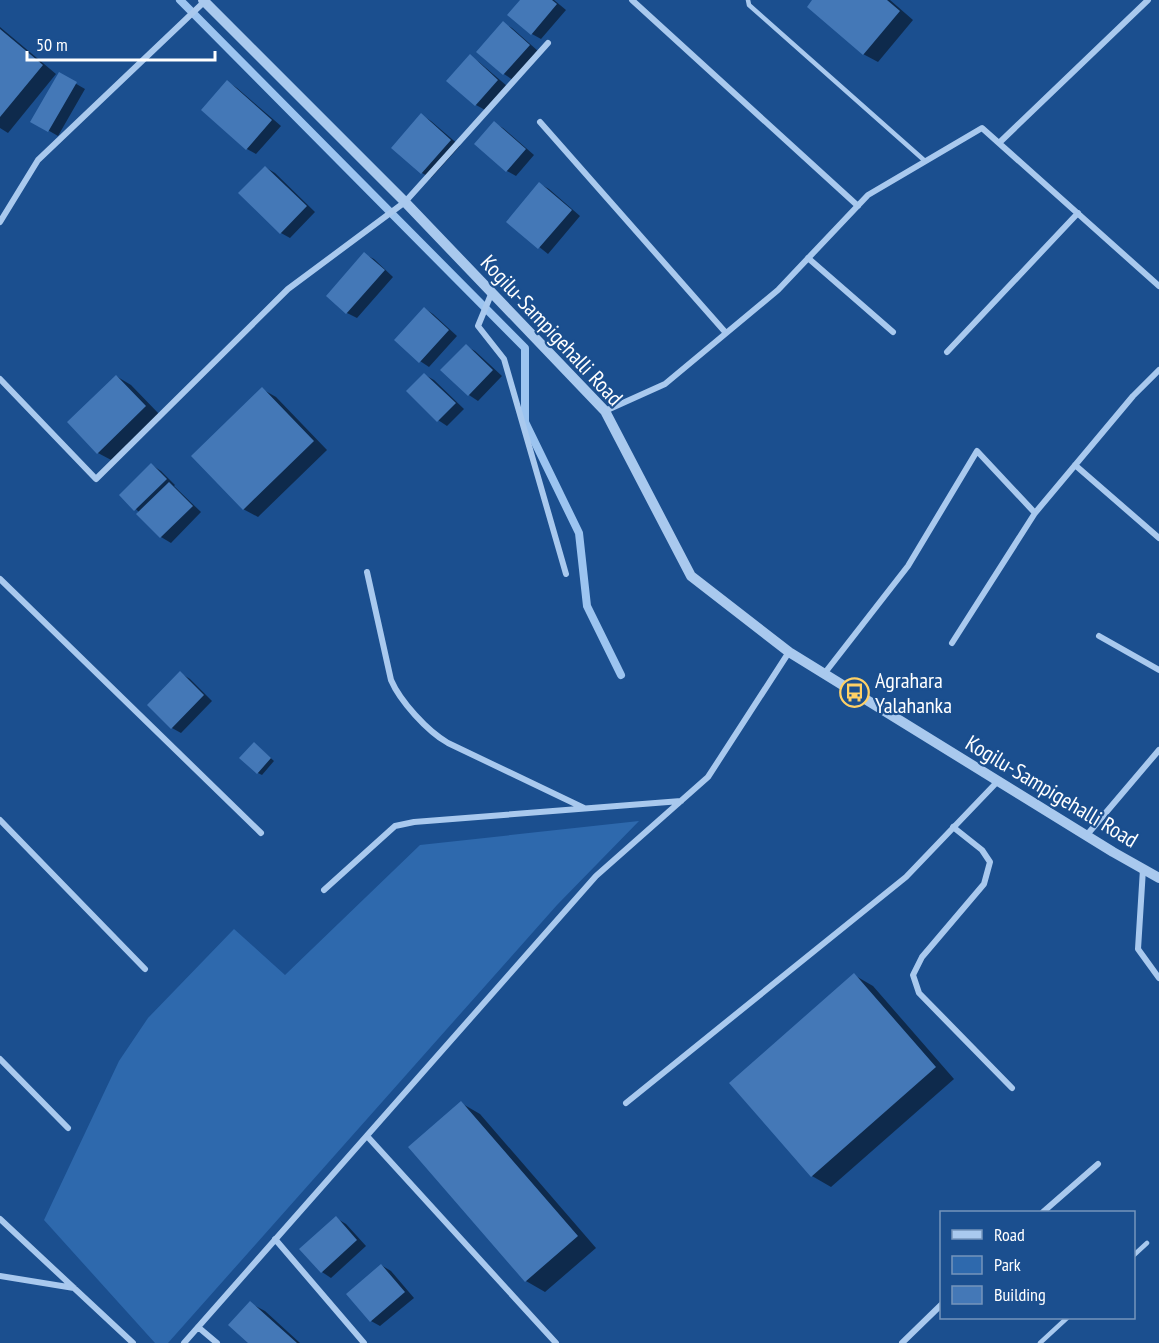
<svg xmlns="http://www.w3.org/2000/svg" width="1159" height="1343" viewBox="0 0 1159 1343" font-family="'PT Sans Narrow',sans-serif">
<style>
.green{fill:#2e69ad}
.shadow{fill:#0007}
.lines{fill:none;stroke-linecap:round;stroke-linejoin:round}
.stream{stroke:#9cc4f0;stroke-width:8}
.building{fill:#4478b7}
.service{stroke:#a9c9ee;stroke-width:4.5}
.minor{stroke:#a9c9ee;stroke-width:6}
.tertiary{stroke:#a9c9ee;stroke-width:10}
.labels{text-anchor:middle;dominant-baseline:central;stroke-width:4.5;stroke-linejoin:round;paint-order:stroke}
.street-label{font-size:22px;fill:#fff;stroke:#1b4f8f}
.poi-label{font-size:22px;fill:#fff;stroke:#1b4f8f;text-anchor:start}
</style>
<rect width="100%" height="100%" fill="#1b4f8f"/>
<path class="green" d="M639,821l-82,84 -389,438h-13l-111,-123 75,-159 29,-43 86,-89 51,46 135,-130z"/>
<path class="shadow" d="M522,0h32l12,10 -25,29 -9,-5z
M814,0h76l23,20 -35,42 -15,-8z
M503,23l9,5 26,23 -25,29 -9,-6z
M0,27l56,47 -48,59 -8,-5z
M470,56l9,6 28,24 -22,24 -9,-5 -27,-24z
M59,74l26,15 -27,47 -26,-15z
M228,82l9,6 44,38 -25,28 -9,-5z
M422,115l9,6 29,25 -29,32 -9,-5 -29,-25z
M494,123l9,5 31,27 -18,21 -9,-5z
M265,167l10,6 40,39 -25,26 -9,-5 -41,-40z
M540,184l9,5 31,27 -32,38 -40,-32z
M364,254l10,5 19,18 -36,41 -10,-5 -19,-18z
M424,308l9,6 24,22 -28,31 -9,-6z
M466,346l9,5 27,25 -24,25 -9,-6z
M425,375l9,5 30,29 -17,17 -9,-6z
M116,376l15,9 29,30 -47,46 -15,-8 -29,-31z
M262,389l14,8 51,53 -69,67 -15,-8z
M152,465l9,6 14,14 -1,1 27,26 -30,31 -10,-6 -23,-23 2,-1 -19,-18z
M180,673l10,6 22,22 -31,32 -9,-5z
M255,744l19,17 -12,14 -4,-2z
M854,975l19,11 81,93 -123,108 -19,-11z
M461,1103l19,11 116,134 -51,44 -19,-11z
M336,1218l10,6 20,22 -35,32 -9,-6z
M381,1265l10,6 23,27 -34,28 -9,-5z
M250,1303l15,8 35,32h-50z"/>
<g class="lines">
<path class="stream" d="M180,0l345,348v74l54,111 8,73 34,69"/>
</g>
<path class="building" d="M520,0h32l5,4 -26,31 -24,-20z
M812,0h75l13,11 -37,44 -56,-48z
M503,21l27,24 -27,30 -27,-23z
M0,29l43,36 -43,52z
M470,54l28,26 -23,26 -29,-25z
M59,72l18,10 -29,50 -18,-10z
M227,80l45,40 -26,30 -45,-40z
M421,113l30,27 -30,34 -30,-26z
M494,121l32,28 -20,23 -32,-28z
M265,166l42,40 -27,28 -42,-41z
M539,182l33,28 -34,39 -32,-27z
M364,252l21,18 -39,44 -20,-18z
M424,307l25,23 -30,33 -25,-23z
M466,344l27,26 -25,26 -28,-26z
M424,373l32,30 -19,19 -31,-31z
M116,375l30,31 -49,48 -30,-32z
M262,387l52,54 -71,69 -52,-54z
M151,463l16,16 -33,32 -15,-16z
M169,482l24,24 -33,32 -24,-24z
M180,671l24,24 -33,34 -24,-24z
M254,742l17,16 -14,16 -18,-16z
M854,973l82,94 -125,110 -82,-94z
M461,1101l117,135 -53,46 -117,-135z
M336,1216l21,24 -36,33 -22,-24z
M381,1264l24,28 -35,30 -24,-28z
M250,1301l47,42h-49l-20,-18z"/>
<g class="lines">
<path class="service" d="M748,0l1,5 176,156
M1134,1255l13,-12
M1040,1343l27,-25"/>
<path class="minor" d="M632,0l226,206
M540,122l186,211
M999,143l149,-143
M0,222l38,-62 167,-159
M808,258l85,74
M492,292l-14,34 26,33 62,215
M947,352l131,-139
M0,379l96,100 192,-190 117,-87 143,-159
M605,411l60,-27 113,-94 90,-95 114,-67 177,158
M1075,465l84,73
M367,572l24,108c9,21 36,51 57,63l136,65
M0,579l261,254
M1099,636l60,34
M952,643l83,-130
M824,674l84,-108 69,-115 58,62 98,-117 26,-26
M0,820l145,149
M953,827l29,23 8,12 -6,22 -62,73 -9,18 6,18 93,95
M1086,836l73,-86
M1143,869l-5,80 21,29
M324,890l71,-64 19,-4 267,-21
M0,1059l68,69
M626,1103l280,-226 92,-96
M367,1136l189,207
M1043,1212l55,-48
M0,1219l133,124
M275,1239l89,104
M0,1276l74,12
M198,1327l19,16
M184,1343l412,-467 112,-99 81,-125
M902,1343l40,-39"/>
<path class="tertiary" d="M203,0l202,202 200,209 86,165 98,76 324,200 46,26"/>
</g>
<defs>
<symbol id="bus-ring" viewBox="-11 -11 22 22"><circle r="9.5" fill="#1b4f8f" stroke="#ffd166" stroke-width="1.5"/><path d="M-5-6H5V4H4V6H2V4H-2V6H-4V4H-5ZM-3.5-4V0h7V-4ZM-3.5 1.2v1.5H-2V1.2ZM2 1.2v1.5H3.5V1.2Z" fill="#ffd166"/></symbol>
</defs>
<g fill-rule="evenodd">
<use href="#bus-ring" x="838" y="676" width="33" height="33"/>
</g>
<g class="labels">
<g class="street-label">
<text transform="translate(552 330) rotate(47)">Kogilu-Sampigehalli Road</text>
<text transform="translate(1052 791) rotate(31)">Kogilu-Sampigehalli Road</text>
</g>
<g class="poi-label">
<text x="875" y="680">Agrahara<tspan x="875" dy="25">Yalahanka</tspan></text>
</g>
</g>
<rect x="940" y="1211" width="195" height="108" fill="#1b4f8f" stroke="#7695bc" stroke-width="1.5"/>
<rect x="952" y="1230" width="30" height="9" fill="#a9c9ee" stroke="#7695bc" stroke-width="1.5"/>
<text x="994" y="1241" font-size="18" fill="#ffffff">Road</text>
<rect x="952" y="1256" width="30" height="18" fill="#2e69ad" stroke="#7695bc" stroke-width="1.5"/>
<text x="994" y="1271" font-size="18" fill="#ffffff">Park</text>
<rect x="952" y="1286" width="30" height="18" fill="#4478b7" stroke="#7695bc" stroke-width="1.5"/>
<text x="994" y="1301" font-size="18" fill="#ffffff">Building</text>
<path d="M27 51v9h188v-9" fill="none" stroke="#ffffff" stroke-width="3"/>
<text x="36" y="51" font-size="18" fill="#ffffff" stroke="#1b4f8f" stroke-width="4.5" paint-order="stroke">50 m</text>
</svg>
